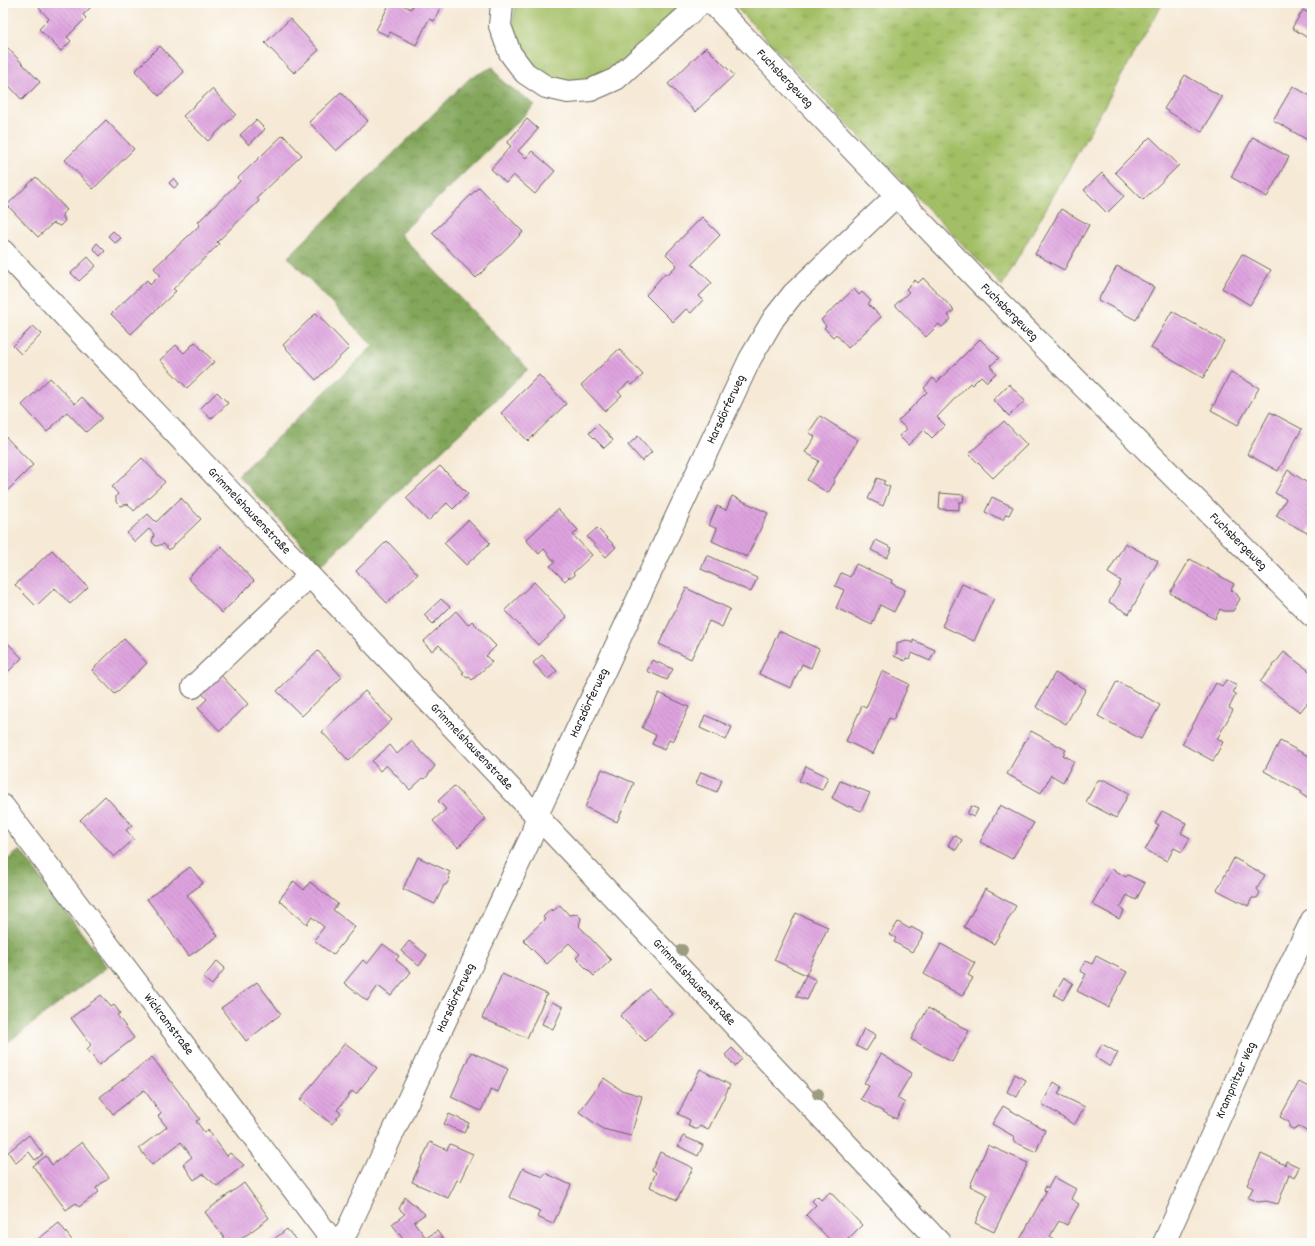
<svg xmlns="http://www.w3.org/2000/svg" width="1315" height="1246" viewBox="0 0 1315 1246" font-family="Dekko,sans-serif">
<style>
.green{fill:#a3bf65;stroke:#606e40}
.forest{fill:url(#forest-crowns);stroke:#4f613b}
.park{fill:url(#park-tufts);stroke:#606e40}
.building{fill:url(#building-back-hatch)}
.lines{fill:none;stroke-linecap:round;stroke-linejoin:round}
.minor-casing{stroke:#68645d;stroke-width:24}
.minor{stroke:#fff;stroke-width:22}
.tree{fill:#9c9c80}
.labels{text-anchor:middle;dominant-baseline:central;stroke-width:4;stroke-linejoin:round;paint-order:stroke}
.street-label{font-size:13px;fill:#1c1c1c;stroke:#fdfcf7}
</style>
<defs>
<pattern id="forest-crowns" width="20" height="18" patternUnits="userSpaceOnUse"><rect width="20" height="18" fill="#82a65a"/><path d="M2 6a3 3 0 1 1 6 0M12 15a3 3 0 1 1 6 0" fill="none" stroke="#6a864a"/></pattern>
<pattern id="park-tufts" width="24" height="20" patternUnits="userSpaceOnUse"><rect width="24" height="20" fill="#a3bf65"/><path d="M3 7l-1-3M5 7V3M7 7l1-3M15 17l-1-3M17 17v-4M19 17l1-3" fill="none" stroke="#849a52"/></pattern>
<pattern id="building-back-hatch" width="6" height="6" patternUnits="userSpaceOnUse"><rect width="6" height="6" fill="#dea3df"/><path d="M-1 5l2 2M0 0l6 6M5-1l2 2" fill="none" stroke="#be8cbf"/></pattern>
</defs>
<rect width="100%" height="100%" fill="#fdfcf7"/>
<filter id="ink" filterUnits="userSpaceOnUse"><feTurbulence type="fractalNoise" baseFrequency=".025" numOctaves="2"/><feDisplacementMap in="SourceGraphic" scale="8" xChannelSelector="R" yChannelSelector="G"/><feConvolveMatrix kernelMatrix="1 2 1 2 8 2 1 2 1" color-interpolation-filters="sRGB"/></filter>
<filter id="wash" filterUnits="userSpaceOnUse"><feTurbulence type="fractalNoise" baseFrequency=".012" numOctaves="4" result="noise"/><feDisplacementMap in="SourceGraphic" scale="16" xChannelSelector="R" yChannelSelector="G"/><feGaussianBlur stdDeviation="0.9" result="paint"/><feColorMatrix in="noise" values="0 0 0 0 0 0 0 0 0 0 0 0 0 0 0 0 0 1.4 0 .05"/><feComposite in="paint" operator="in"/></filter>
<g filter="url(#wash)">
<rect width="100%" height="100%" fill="#f6e9d6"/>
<path class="green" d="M516,3h171l-81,77 -53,2c-18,-14 -36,-30 -40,-54 -1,-8 2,-17 3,-25z"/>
<path class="forest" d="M493,67l9,14 33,24 -135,129 128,135 -207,196 -83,-90 135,-129 -85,-89 182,-179z
M20,850l87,117 -104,79v-183z"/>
<path class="park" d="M732,3h431l-161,283z"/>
<g id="blocks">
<path class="building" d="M44,3h51l-12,12 3,3 -19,19 4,4 -10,10 -22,-22 10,-10 -10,-11z
M390,3h9l12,6 3,-6h28l-8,18 -5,-2 -13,26 -26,-13 -2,4 -12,-6z
M1303,10l9,5 -1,25 -19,-12z
M290,19l29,31 -25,23 -29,-30z
M3,43l37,39 -18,18 -19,-21z
M160,46l24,26 -25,24 -24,-25z
M706,47l28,28 -39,37 -27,-28z
M1185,75l37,22 -20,35 -38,-23z
M1293,86l19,11 -1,45 -38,-22z
M212,89l24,25 -28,27 -25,-25z
M341,92l27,29 -32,30 -27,-29z
M527,119l11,10 -20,22 8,7 6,-7 23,20 -20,23 -22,-19 -7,8 -15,-14 20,-23 -4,-3z
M106,120l28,29 -41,40 -28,-29z
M256,120l9,9 -16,16 -9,-10z
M283,135l19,20 -45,43 2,3 -42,41 2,2 -46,45 3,2 -45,43 -20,-20 36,-34 3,5 10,-10 -6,-7 46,-43 -2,-3 42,-41 -2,-3z
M1150,137l29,28 -36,35 -28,-28z
M1253,137l36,20 -22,40 -36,-20z
M1102,173l22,23 -17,17 -23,-23z
M36,177l31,33 -5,4 3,7 -5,5 -7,-3 -15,14 -31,-32z
M174,178l5,6 -5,4 -5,-5z
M479,187l44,45 -47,46 -44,-45z
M1061,209l28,16 -25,45 -29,-16z
M702,217l18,18 -28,29 20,19 -13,13 4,4 -12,13 -5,-4 -13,13 -27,-27 19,-22 2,2 10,-10 -11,-11z
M113,231l8,7 -6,5 -7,-7z
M97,243l8,8 -5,5 -7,-8z
M1242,254l29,16 -21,35 -28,-17z
M88,257l8,9 -17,15 -8,-8z
M1117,266l37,21 -18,33 -38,-20z
M923,278l31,32 -6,5 3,4 -9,8 -3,-3 -13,13 -31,-32 14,-13 -3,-3 9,-9 3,3z
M854,289l5,6 3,-3 9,9 -3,3 13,13 -33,31 -12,-14 -3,3 -9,-9 2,-2 -5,-6z
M1172,311l52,30 -21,37 -52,-30z
M316,313l33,35 -33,32 -33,-35z
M33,326l9,8 -21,20 -8,-8z
M980,339l19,19 -9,8 6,7 -9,9 -6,-6 -9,9 -2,-2 -33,34 8,8 -13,13 -8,-8 -16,15 -9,-9 8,-7 -9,-8 29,-29 -3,-4 9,-10 4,4z
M195,342l19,20 -27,26 -27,-28 16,-15 8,8z
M619,349l24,26 -11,10 -3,-3 -11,10 4,3 -17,16 -24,-26z
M1231,372l28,16 -21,37 -27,-15z
M539,375l27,29 -38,37 -27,-28z
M50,378l25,26 7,-7 20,21 -16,14 -19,-20 -20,20 -25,-27z
M1009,384l16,17 -16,15 -16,-16z
M217,392l11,11 -17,16 -10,-11z
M1270,412l32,17 -24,42 -31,-17z
M820,416l38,24 -25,41 2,1 -7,11 -21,-13 12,-19 -14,-9 10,-15 -6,-5z
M1004,421l23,24 -34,33 -24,-24z
M598,424l15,16 -9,8 -15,-15z
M3,434l30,31 -26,26 -4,-4z
M638,436l14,16 -10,9 -14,-16z
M142,458l23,24 -31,29 -6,-7 -8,2 -4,-4v-6l2,-2 -6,-7z
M440,466l28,28 -15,15 -6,-6 -19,18 -22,-23z
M1288,470l24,16v39l-5,8 -31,-17 10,-17 -11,-6z
M877,478l8,3 -2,3 7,3 -7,19 -15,-7z
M940,493l24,2 -1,7h-4v8l-20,-1z
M732,496l36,17 -21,44 -35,-16 5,-12 -8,-4 8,-19 9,4z
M992,497l21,10 -4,8 -3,-1 -3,6 -18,-8z
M181,498l20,21 -32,31 -5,-6 -8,2 -4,-4 2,-8 -5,-5 -14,13 -8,-9 21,-19 8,8z
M558,509l20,21 -5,5 19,20 -19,18 2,2 -4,3 -2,-1 -4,4 -15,-15 5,-4 -11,-13 -5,5 -13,-14z
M468,520l22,23 -24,22 -22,-22z
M597,528l19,19 -10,10 -19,-20z
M876,540l16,8 -5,10 -16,-8z
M387,541l31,33 -31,29 -31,-32z
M1125,543l33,18 -29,53 -20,-12 12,-21 -13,-8z
M221,546l33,35 -32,32 -34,-35z
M52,550l36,37 -18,17 -15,-16 -19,18 -21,-21z
M707,555l50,23 -6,14 -50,-23z
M1190,559l44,25 -3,6 4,2 5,7 -7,12h-9l-4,-2 -5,10 -45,-26z
M856,564l36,16 -1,3 14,7 -11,22 -14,-7 -8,20 -36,-17 8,-18 -9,-4 6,-13 9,4z
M534,582l33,35 -29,28 -33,-35z
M962,584l32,14 -20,43 -32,-15z
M686,588l44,21 -8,18 -13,-6 -18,38 -32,-15z
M441,599l9,8 -17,17 -9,-9z
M456,611l12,14 4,-4 24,25 -10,10 6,6 -20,18 -3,-3 -2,1 -5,-5 2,-1 -25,-27 -7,6 -9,-9z
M779,631l40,18 -8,19 -9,-4 -11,24 -32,-14z
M3,638l19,20 -19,19z
M124,639l23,24 -32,31 -23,-24z
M906,640l7,3v-3l22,10 -5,11 -18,-8 -3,6 -3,-1 -1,3 -11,-5 3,-3v-10z
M318,651l24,26 -40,39 -25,-25z
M1284,652l28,21v24l-12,15 -40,-30z
M542,655l15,16 -9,8 -15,-16z
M652,660l21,9 -6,11 -20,-9z
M882,671l27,13 -16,36 -4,-2 -16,36 -27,-13 16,-35 4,2z
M218,672l30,32 -28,27 -22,-23 9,-9 -8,-9z
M1055,673l31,16 -20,35 -30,-17z
M1226,680l11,6 -4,6 3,2 -7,14 4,2 -16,29 6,3 -10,19 -31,-17 34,-61 6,3z
M1117,681l43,24 -19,34 -43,-23z
M365,691l27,29 -43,41 -27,-29z
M659,693l30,14 -16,35 -4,-2 -5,10 -12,-6 4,-9 -14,-7z
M705,715l27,12 -6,13 -26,-12z
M1031,731l35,19 -3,5 11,6 -11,21 -12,-7 -10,18 -34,-19z
M411,741l24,25 -10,13 -2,-1 -13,12 -24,-25 -6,6 -8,-10 18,-16 7,9z
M1280,741l32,17v43l-11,-7 1,-2 -38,-21z
M806,766l22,11 -6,13 -23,-9z
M602,769l32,14 -17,39 -32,-15z
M701,772l21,8 -5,12 -21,-8z
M1098,780h7l24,13 -13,25 -30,-16z
M840,781l30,12 -9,18 -12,-5 -1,1 -16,-9z
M454,786l32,33 -28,28 -25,-26 13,-12 -8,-8z
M105,796l27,29 -6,5 8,9 -20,18 -34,-37z
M1000,805l34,18 -22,36 -32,-17z
M971,806l7,3 -4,8 -7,-3z
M1162,811l24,12 -5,10 9,5 -8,14 -8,-4 -7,13 -22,-11 14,-25 -4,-2z
M954,835l8,5 -6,10 -8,-5z
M418,857l32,15 -2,4 2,2 -4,7h-2l-9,19 -32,-15z
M1234,858l31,17 -8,14 3,4 -3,5h-5l-4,8 -31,-16z
M190,867l13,16 -16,12 31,41 -29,20 -42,-57z
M1112,869l14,8 2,-2 17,8 -9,17 -9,-5 -7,13 4,3 -5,8 -27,-15z
M294,881l10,9 6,-8 28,22 -5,6 22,17 -22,28 -19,-15 10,-13 -12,-10 -5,7 -28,-24z
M985,889l31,17 -22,38 -30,-17z
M560,905l9,10 8,-1 4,4 -2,8 32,34 -17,16 -18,-18 4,-4 -11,-11 -22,21 -24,-24 22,-21 -2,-2 8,-8 2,2z
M796,913l32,14 -22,48 -32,-15z
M898,922l12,7 1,-2 13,7 -12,18 -18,-10 2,-4 -6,-3z
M409,941l18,14 -8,11 -18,-15z
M383,944l16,12 -3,4 15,12 -20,24 -13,-10 -11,15 -23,-18 19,-23 4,4z
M941,944l34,19 -7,12 5,3 -11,18 -38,-22z
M1096,956l31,16 -19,35 -31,-16 9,-17 -6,-3 5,-10 7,3z
M217,961l8,7 -13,17 -9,-7z
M502,974l45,20 -20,44 -45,-20z
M806,975l10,5 -9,20 -11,-4z
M1064,978l9,5 -10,17 -9,-5z
M257,982l24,32 -35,27 -25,-33z
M649,989l24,25 -28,27 -25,-25z
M101,995l10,12 3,-2 6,8 -3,2 17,23 -35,27 -12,-16 4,-4 -20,-27z
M552,1002l11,5 -10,22 -11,-5z
M928,1008l41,23 -17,31 -41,-23z
M864,1028l12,7 -10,16 -10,-5z
M345,1043l32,25 -21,26 -4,-3 -15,19 4,3 -9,11 -32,-24z
M1102,1044l16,9 -8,14 -15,-10z
M732,1048l10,11 -7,7 -10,-11z
M471,1052l37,17 -10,23 -7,-3 -10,22 -30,-14z
M881,1054l31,19 -15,25 8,5 -9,16 -35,-20 8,-13 -5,-3z
M152,1057l48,62 -4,2 8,11 4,-2 19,26 3,-3 14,12 -27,21 -14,-12 -9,6 -11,-16 9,-7 -11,-15 -29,23 -13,-17 28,-21 -9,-11 3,-3 -17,-23 -31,24 -13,-17z
M700,1069l30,16 -22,45 -8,-4 -2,3h-3l-7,-3 2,-6 -12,-6z
M1015,1074l11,6 -9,17 -10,-5z
M604,1078l17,12 21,6 -11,40 -28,-7 -24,-17z
M1054,1082l8,5 -4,7 27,13 -11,18 -32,-21z
M1299,1082l13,7v45l-13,-7 -5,3 -5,-3v-5l-9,-5z
M1003,1106l42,24 -9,22 -23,-11 2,-4 -23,-13z
M449,1114l20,9 -5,10 -20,-9z
M29,1135l14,19 -8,6 -6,-8 -13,11 -8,-11z
M683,1136l20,9 -5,11 -20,-10z
M82,1142l27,35 -13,11 3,4 -20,15 -3,-4 -10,7 -33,-44 13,-10 6,9z
M430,1142l17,8 3,-6 23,10 -13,27 -3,-1 -9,18 -36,-16z
M988,1145l40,18 -34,69 -19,-9 13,-28 -18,-9z
M660,1152l33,16 -16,32 -27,-13 6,-15 -4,-2z
M1261,1154l24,11 1,-4 13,6 -5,11 -5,-3 -11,29 -12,-3 -8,1 -10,-4 5,-10 -6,-3z
M523,1168l20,9 2,-4 26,12 -18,39 -16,-7 3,-6 -31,-14z
M1054,1177l22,12 -5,10 8,5 -12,21 -8,-4 -5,8 -4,8 9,6h-41l28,-51 -2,-2 2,-4 2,2z
M244,1183l25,35 -33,25h-8l-23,-31z
M830,1192l32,33 -18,18h-11l-27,-28 10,-10 -4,-4 5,-5 4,4z
M405,1197l20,17 -11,8 12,16 11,-7 9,12h-40l-14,-19 13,-10 -6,-5z
M59,1223l15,20h-41z
M287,1229l11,14h-29z"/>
</g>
</g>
<g filter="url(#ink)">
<use href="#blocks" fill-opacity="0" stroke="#68645d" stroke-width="1"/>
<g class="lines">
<defs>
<g id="minor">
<path d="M502,3l-2,23 10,27 15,20 21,14 22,5 23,-2 25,-11 85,-76"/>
<path id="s1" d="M712,3l272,284 328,329"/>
<path id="s2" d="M3,251l937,992"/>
<path d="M193,687l116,-111"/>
<path id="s3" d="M3,806l331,437"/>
<path id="s4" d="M334,1243l13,-12 185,-396 5,-20 213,-456 24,-41 19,-24 103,-98"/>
<path id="s5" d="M1164,1243l94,-212 54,-111"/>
</g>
</defs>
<use href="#minor" class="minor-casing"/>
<use href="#minor" class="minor"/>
</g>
<g class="tree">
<circle cx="682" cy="950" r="6"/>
<circle cx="818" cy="1094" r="6"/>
</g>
</g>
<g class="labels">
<g class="street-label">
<text stroke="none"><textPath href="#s1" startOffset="105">Fuchsbergeweg</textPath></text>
<text stroke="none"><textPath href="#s1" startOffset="429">Fuchsbergeweg</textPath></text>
<text stroke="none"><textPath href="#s4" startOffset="923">Harsdörferweg</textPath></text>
<text stroke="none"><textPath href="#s2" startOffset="358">Grimmelshausenstraße</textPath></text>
<text stroke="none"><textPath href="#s1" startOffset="753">Fuchsbergeweg</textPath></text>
<text stroke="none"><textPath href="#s4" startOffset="599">Harsdörferweg</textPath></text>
<text stroke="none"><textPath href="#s2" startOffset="682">Grimmelshausenstraße</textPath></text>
<text stroke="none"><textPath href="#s2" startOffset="1006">Grimmelshausenstraße</textPath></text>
<text stroke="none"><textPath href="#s4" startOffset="275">Harsdörferweg</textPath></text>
<text stroke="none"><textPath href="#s3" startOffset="274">Wickramstraße</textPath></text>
<text stroke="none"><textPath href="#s5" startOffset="178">Krampnitzer Weg</textPath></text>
</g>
</g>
<rect width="1315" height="1246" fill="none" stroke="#fdfcf7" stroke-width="16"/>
</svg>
